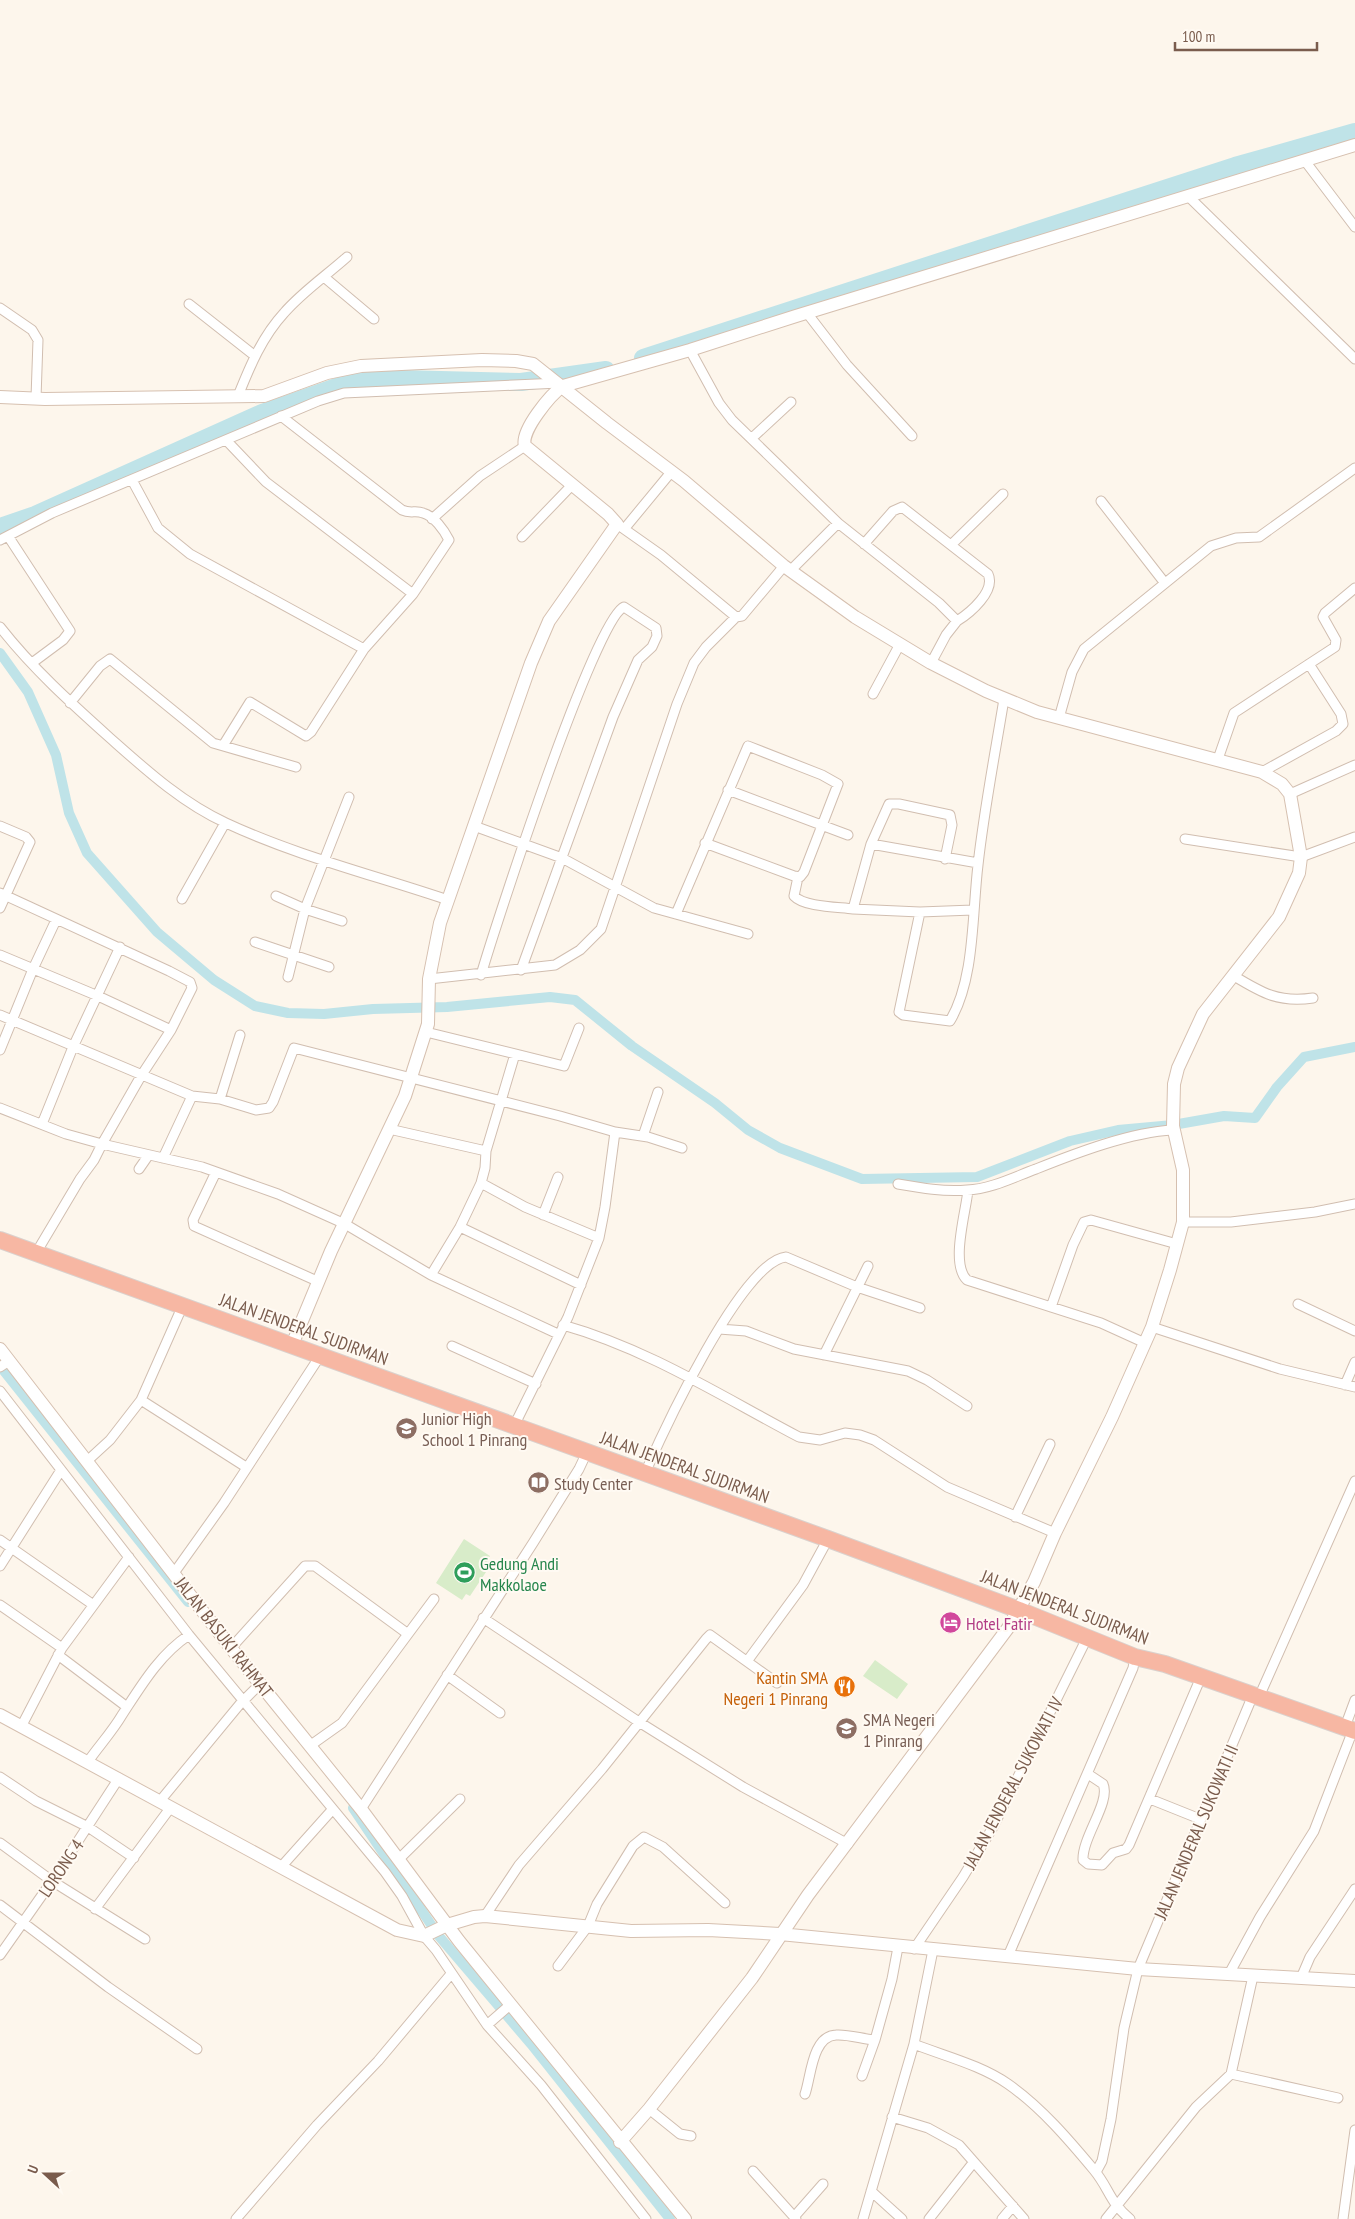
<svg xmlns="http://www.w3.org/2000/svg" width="1355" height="2219" viewBox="0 0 1355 2219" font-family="'PT Sans Narrow',sans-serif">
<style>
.green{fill:#d8ecc9}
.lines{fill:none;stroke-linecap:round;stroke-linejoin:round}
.canal{stroke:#bfe3e8;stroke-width:10}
.river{stroke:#bfe3e8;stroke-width:18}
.street-casing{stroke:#d1beb0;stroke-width:11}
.secondary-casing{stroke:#d6c0b0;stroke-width:14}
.highway-casing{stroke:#dad1cd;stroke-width:18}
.street{stroke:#fff;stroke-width:9}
.secondary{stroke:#fff;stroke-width:12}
.highway{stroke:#f7b7a3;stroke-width:16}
.labels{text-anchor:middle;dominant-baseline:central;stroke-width:4;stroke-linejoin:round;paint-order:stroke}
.street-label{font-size:18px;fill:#7a5c4d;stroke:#fffaf3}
.education-label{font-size:18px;fill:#785e54;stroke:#fffaf3;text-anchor:start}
.leisure-label{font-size:18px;fill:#27864d;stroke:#fffaf3;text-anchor:start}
.hotel-label{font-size:18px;fill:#b23c85;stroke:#fffaf3;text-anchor:start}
.food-label{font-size:18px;fill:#c56008;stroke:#fffaf3;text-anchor:end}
</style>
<rect width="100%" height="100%" fill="#fdf6ec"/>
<path class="green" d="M464,1539l26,17 -3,4 5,3 -22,33 -4,-2 -4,6 -26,-17z
M875,1660l33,24 -11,15 -34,-23z"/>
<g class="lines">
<path class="canal" d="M0,653l28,39 28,63 13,58 18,40 70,79 57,48 41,26 33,7 36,1 49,-5 74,-2 103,-10 25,3 57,46 83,57 33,27 32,18 82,31 115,-2 93,-36 48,-11 55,-5 51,-9 31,2 22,-31 27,-30 51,-10
M0,1366l188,236
M353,1808l85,127 93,109 139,175"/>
<path class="river" d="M643,358l592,-192 120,-34
M0,527l35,-12 227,-102 100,-35 159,4 85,-12"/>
<defs>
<path id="street" d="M1305,161l50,66
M1189,197l166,162
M324,277l50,42
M189,304l66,52
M0,308l32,22 6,10 -2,58
M807,313l40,52 65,71
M690,350l29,53 13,17 106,103 101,80 18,18 -11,14 -15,28
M238,396c12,-30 24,-59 46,-83 18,-21 43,-38 63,-56
M752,438l39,-36
M226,440l40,42 147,112
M132,480l26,48 32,26 174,95
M1101,501l63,81
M432,519l48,-43 45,-30
M617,524l44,31 75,62
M625,528l47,-57
M8,536l62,95 -7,9 -31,23
M522,537l50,-52
M0,540l52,-27 266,-112 26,-8 215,-10
M864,544l29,-33 9,-4 86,67c8,17 -18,39 -31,47
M951,545l52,-51
M790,571l48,-48
M0,627c32,41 71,76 110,111 35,31 72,65 116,85 71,33 148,52 222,77
M873,694l27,-50
M70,703l30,-37 10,-7 103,84 83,24
M1059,718l13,-46 12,-23 127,-103 25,-8 23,-1 96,-69
M224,744l26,-42 56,34 5,-4 53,-83 49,-55 36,-54c-5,-10 -15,-24 -26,-27 -7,-3 -13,1 -21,-3l-121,-94
M1218,759l16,-46 101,-66 1,-7 -13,-23 2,-4 30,-25
M1262,772l74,-41 7,-7 -2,-10 -32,-50
M728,790l120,45
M1290,794l65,-29
M0,826l26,11 4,5 -30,66
M474,826l88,32 92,50 94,26
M1185,839l116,18 54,-20
M871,844l18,-40h10l51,11 2,10 -7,34
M798,877l-4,19c10,11 44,11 59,13l18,-65 107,19
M0,893l169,78 21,11 2,6 -21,42 -30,46 -39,68 -36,-10 -66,-26
M276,896l29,13 37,12
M182,899l43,-76
M853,909l67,3 53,-2
M920,912l-21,100 4,3 47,6c25,-42 22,-107 28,-156 6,-55 17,-111 26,-166
M676,914l72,-168 74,29 16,9 -34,88 -4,5 -6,-1 -89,-33
M255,942l74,25
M0,955l98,41 73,34
M481,975c14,-48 114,-357 143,-368l32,21 1,8 -5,11 -14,13 -25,57 -92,253
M1234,976c28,17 45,27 79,22
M288,977l17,-68 44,-112
M429,979l126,-14 25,-15 21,-21 76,-225 17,-41 12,-16 30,-30 6,-1 42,-50
M0,1015l192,81 28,3 36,11 13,-2 4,-6 21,-54 266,68 55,16 -10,75 -6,31 -31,79 -54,109
M426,1032l138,34 15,-38
M0,1050l33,-81 23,-49
M220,1099l20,-64
M42,1124l31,-77 47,-100
M389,1129l97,22
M615,1132l33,5 34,11
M643,1136l15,-44
M163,1158l29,-62
M139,1169l9,-13
M216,1172l-23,48 1,6 123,55
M481,1183l44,24 74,31
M898,1184c23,4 46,8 69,6 24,-1 47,-13 69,-21 40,-16 95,-37 137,-39
M968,1190c-2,22 -18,74 -1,90l134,43 44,20
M543,1215l15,-38
M1183,1222h48l84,-10 40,-8
M460,1227l121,58
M36,1253l44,-74 14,-19 8,-16 100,23 76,27 67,30 86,51 127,59
M431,1275l29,-48 21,-44 4,-15 1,-17 29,-97
M1298,1304l57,27
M1051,1307l22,-62 11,-23 7,-2 86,24
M563,1325c85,24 158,71 236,112l21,3 25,-7 15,2 14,5 73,47 108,46
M1152,1327l128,42 75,18
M719,1329l27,2 48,18 114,22 19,9 40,26
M452,1346l84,38
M824,1355l44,-89
M0,1367l9,-6
M1345,1385l10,-23
M0,1391l189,244 196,237 17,24 22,40 12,14 51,75 54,60 105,134
M141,1400l42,-95
M86,1462l24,-22 31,-40 105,67
M645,1473c18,-41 97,-212 141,-216l71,30 63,21
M1015,1517l35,-73
M0,1540l92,64
M0,1566l61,-96
M174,1573l50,-70 96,-147
M0,1605l62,43
M483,1618l156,104 104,65 105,57
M231,1648l74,-82h10l93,68 26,-35
M58,1655l69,52
M748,1660l55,-75 25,-46
M447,1675l53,38
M1259,1697l96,-216
M21,1727l41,-79 67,-91
M1345,1727l10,-27
M311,1745l31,-22 66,-89
M87,1763c11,-16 25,-31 35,-48 19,-29 37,-60 67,-80
M1088,1774l15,10c8,18 -21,53 -20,76l5,4 14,1 11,-12 13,-4 3,-4 72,-168
M0,1777l36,24 52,26 46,31
M1150,1799l50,20
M160,1801l80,-97 21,-21
M361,1809l172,-266 46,-74 8,-17
M0,1843l52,38 93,58
M398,1860l62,-61
M281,1867l51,-57
M0,1905l108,82 89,62
M95,1909l76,-102
M485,1916l34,-51 83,-96 104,-130 4,-4 67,48
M914,1949l49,-72 30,-50 94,-189
M0,1955l52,-74 67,-103
M1008,1956l125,-288 2,-11
M558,1966l30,-40 9,-22 36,-58 11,-9 19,10 62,56
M1229,1974l31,-57 54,-86 39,-101
M1301,1978l9,-21 45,-68
M487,2025l23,-20
M914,2044c30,12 67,21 94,40 33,23 61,56 86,86 15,18 16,33 36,49
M1231,2074l22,-98
M862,2076l13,-36
M805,2094c6,-17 7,-58 31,-59 12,-1 26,4 39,5l17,-61 6,-32
M649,2109l31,25 11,2
M892,2117l36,11 31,17 65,74
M753,2171l43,48
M1096,2172l6,-11 9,-42 13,-91 14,-59 115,-274
M871,2191l31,28
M794,2217l29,-33
M236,2219l81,-94 61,-64 73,-87
M863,2219l51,-175 19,-94
M929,2219l44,-56
M1002,2219l11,-13
M1106,2219l90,-112 35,-33 107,24
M1343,2219l12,-89"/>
<path id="secondary" d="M0,397l45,2 219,-3 63,-23 34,-7 121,-6 34,1 17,3 74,59 77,58 100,85 71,51 76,46 55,28 51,21 225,60 20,12 8,10 11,63 -2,16 -20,44 -76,97 -25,54 -4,16 -1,42 10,44v52l-13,48 -18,57 -40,90 -57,116 -21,49 -26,46 -200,267 -56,83 -103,131 -29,33
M292,1345l39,-94 74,-155 23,-72 1,-45 11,-56 91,-260 18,-42 68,-97 -9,-10 -83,-68c-5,-15 26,-52 38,-60l127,-36 106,-34 559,-171
M0,1349l231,299 130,161 98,132 226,278
M0,1715l397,215 27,6 23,-11 27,-8 11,-1 146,15 77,-1 72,4 358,35 217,12"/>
<path id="highway" d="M0,1240l828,299 191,71 116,47 30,7 190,67"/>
</defs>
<use href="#street" class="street-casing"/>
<use href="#secondary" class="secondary-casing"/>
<use href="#highway" class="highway-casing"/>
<use href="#street" class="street"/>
<use href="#secondary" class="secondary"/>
<use href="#highway" class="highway"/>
</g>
<defs>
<symbol id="school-disc" viewBox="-11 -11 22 22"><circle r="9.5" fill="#8d6e63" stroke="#fffaf3"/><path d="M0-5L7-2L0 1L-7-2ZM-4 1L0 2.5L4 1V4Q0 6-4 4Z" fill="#fff"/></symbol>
<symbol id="library-disc" viewBox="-11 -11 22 22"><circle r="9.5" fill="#8d6e63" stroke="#fffaf3"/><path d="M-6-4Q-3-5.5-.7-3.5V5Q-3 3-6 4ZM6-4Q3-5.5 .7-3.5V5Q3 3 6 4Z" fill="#fff"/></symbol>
<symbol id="stadium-disc" viewBox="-11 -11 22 22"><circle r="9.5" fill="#2e9e5b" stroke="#fffaf3"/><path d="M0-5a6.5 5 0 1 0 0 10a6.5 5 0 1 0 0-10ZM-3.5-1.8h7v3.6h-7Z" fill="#fff"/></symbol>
<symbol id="hotel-disc" viewBox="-11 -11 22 22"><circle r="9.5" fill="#d1479c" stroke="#fffaf3"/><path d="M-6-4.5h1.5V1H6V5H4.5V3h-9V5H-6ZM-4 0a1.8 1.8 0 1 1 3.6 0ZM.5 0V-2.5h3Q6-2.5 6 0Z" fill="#fff"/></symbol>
<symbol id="restaurant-disc" viewBox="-11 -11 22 22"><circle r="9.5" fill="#e8710a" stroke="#fffaf3"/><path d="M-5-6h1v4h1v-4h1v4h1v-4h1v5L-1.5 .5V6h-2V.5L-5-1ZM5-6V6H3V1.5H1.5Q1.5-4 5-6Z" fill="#fff"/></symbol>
</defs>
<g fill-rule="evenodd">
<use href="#school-disc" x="394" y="1416" width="25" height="25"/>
<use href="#library-disc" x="526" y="1470" width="25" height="25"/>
<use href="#stadium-disc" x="452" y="1560" width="25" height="25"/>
<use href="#hotel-disc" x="938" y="1610" width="25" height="25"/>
<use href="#restaurant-disc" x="832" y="1674" width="25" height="25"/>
<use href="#school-disc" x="834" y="1716" width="25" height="25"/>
</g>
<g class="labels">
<g class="street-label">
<text transform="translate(304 1329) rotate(20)">JALAN JENDERAL SUDIRMAN</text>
<text transform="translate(685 1467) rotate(20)">JALAN JENDERAL SUDIRMAN</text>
<text transform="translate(1065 1607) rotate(21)">JALAN JENDERAL SUDIRMAN</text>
<text transform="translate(224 1637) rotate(52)">JALAN BASUKI RAHMAT</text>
<text transform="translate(1013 1783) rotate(-62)">JALAN JENDERAL SUKOWATI IV</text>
<text transform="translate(1196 1832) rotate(-67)">JALAN JENDERAL SUKOWATI II</text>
<text transform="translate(61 1868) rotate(-56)">LORONG 4</text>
</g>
<g class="education-label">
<text x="422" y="1418">Junior High<tspan x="422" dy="21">School 1 Pinrang</tspan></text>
<text x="554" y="1483">Study Center</text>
<text x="863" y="1719">SMA Negeri<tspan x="863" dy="21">1 Pinrang</tspan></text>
</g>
<g class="leisure-label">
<text x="480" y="1563">Gedung Andi<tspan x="480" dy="21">Makkolaoe</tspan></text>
</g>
<g class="hotel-label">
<text x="966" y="1623">Hotel Fatir</text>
</g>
<g class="food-label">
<text x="828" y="1677">Kantin SMA<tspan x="828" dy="21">Negeri 1 Pinrang</tspan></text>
</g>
</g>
<g transform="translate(45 2174) rotate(291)" stroke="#fffaf3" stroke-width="4" paint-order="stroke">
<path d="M0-4L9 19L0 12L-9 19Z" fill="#7a5c4d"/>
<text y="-8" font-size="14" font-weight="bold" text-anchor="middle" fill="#7a5c4d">U</text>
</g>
<path d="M1175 42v8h142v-8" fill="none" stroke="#7a5c4d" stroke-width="2.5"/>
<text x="1182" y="42" font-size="15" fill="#7a5c4d" stroke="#fffaf3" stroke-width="4" paint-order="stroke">100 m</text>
</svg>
